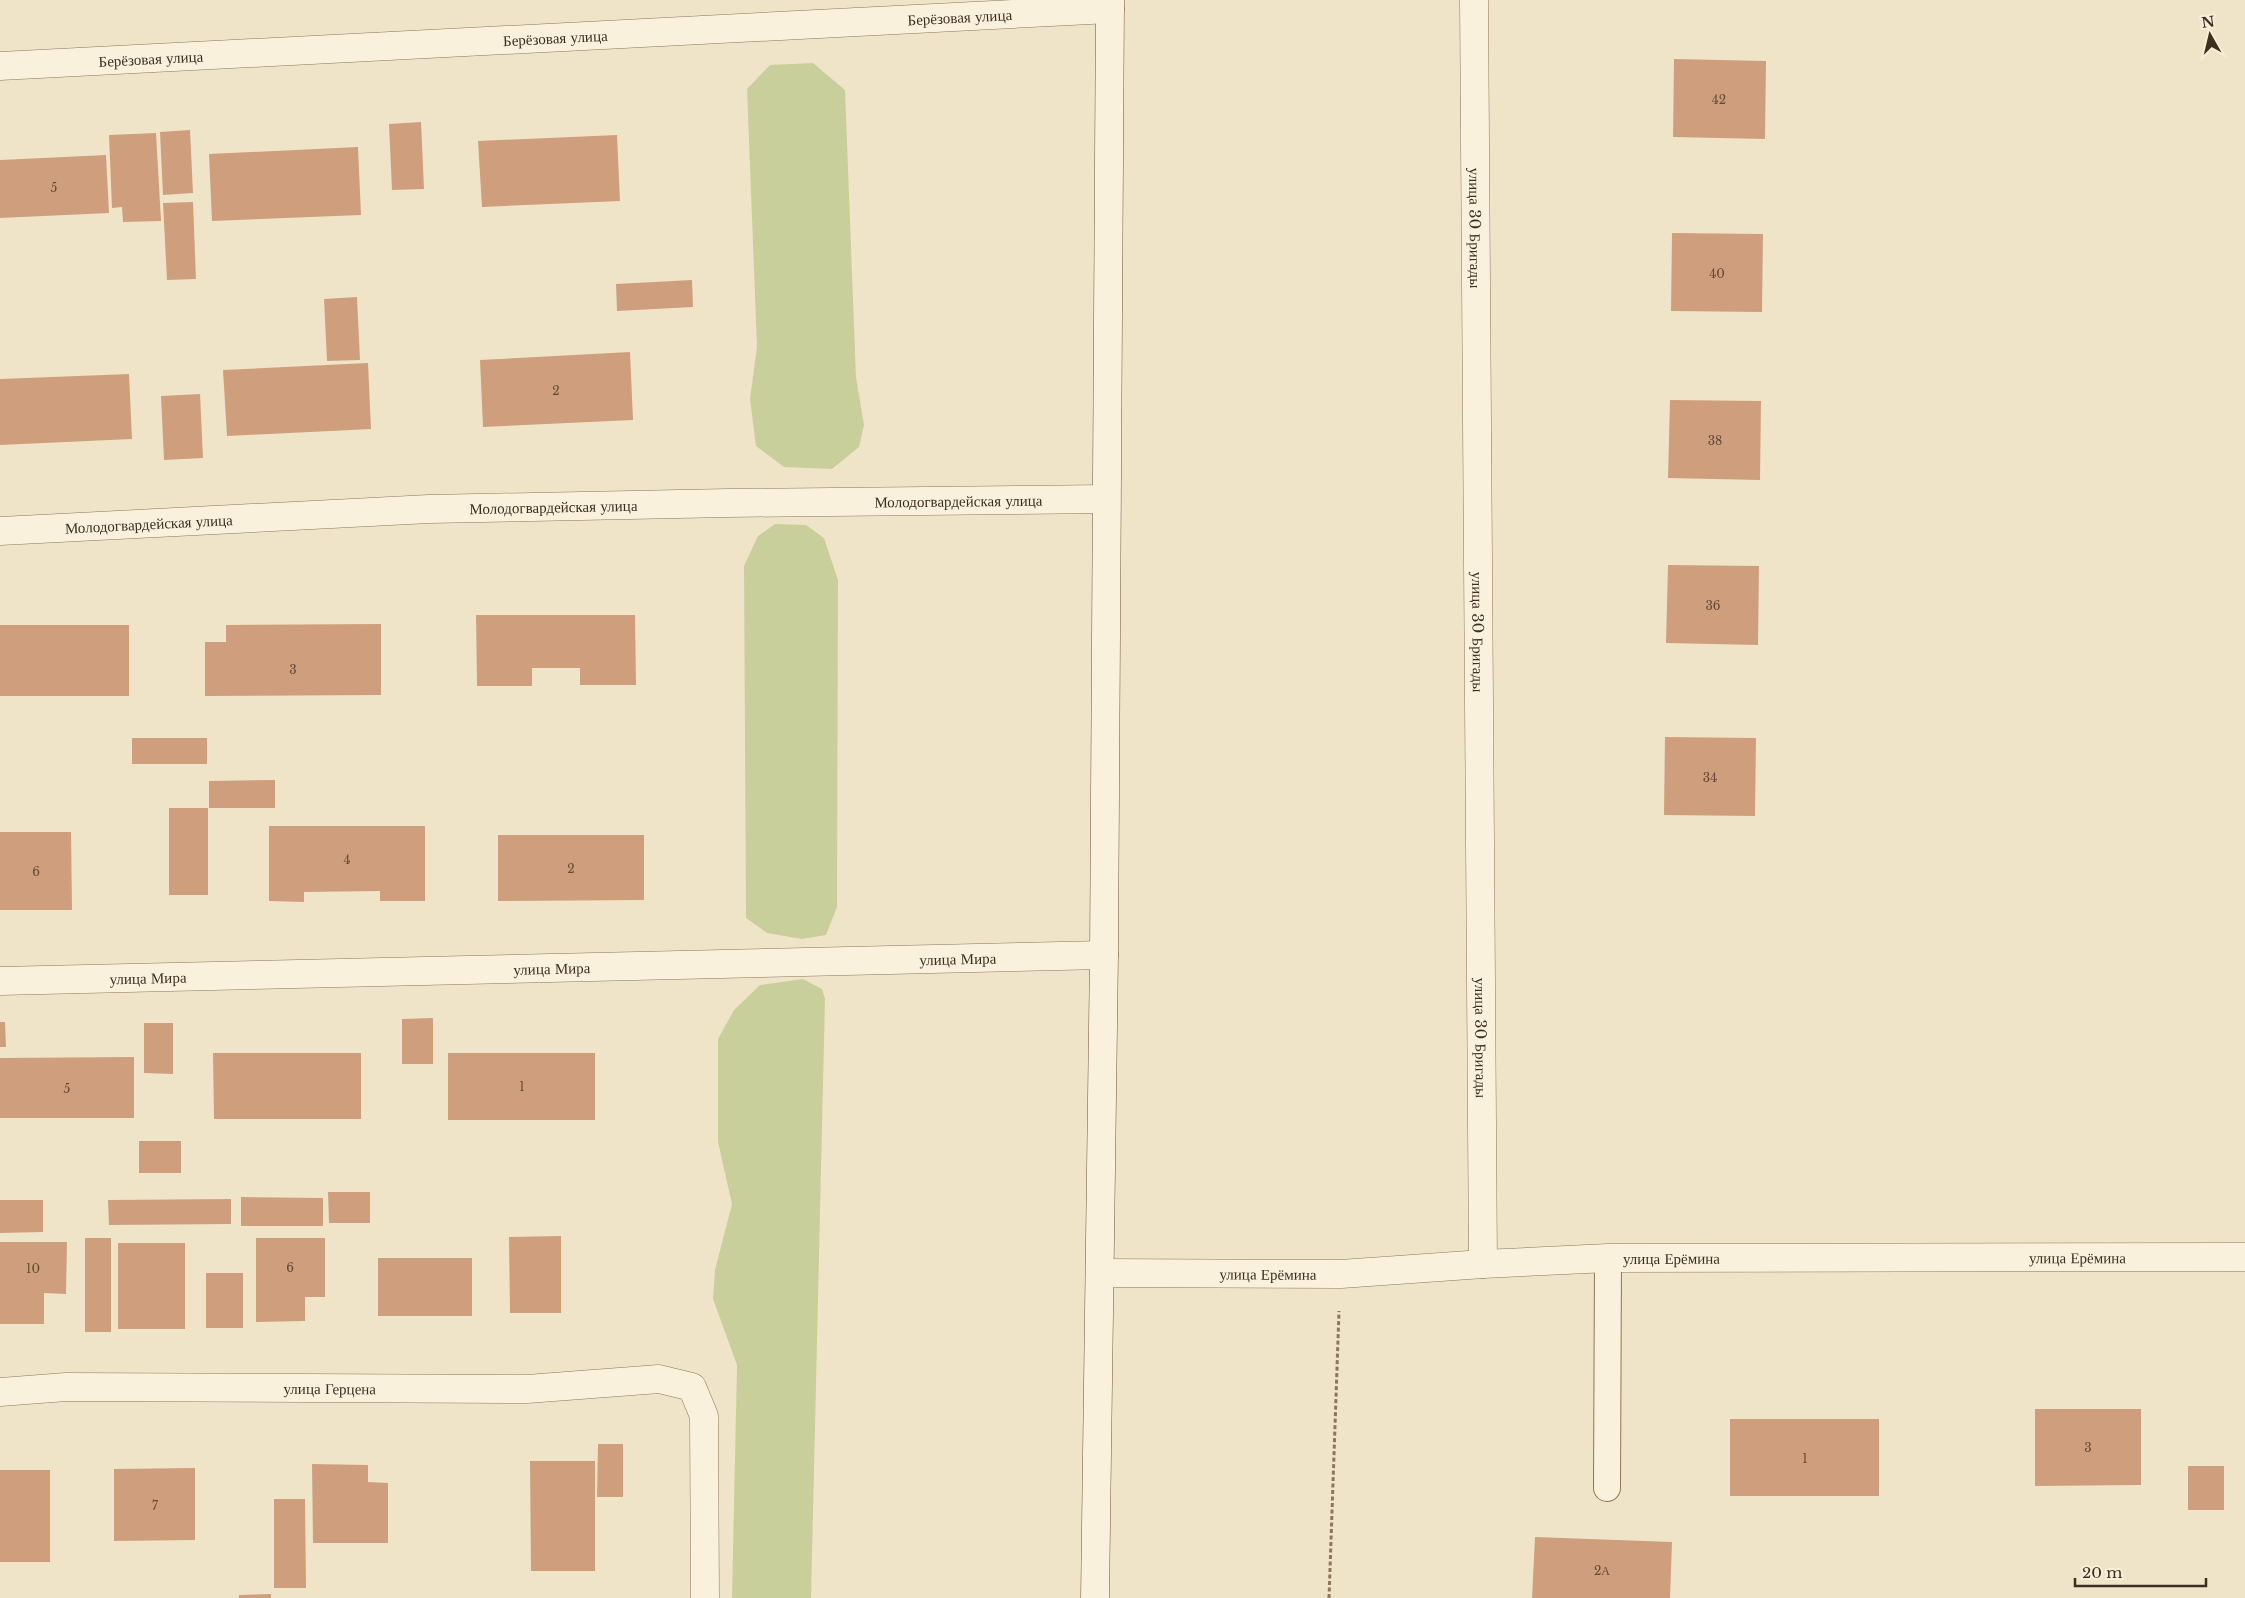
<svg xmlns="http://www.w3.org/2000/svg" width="2245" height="1598" viewBox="0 0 2245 1598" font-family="'Libre Baskerville',serif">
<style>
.green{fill:#c9cf9b}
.building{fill:#cf9f7d}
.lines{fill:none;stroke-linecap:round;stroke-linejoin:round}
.service-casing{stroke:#8d765c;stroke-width:28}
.minor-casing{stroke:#8d765c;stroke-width:29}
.secondary-casing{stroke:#6f573f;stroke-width:29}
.path{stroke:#8d765c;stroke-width:3;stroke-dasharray:4 2.5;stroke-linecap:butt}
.service{stroke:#faf1dc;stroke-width:26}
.minor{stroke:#faf1dc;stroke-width:28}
.secondary{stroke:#faf1dc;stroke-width:28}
.labels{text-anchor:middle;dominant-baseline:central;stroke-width:5;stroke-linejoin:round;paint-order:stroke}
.number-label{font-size:12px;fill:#624a37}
.street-label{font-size:15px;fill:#3d2e20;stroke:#f7eed8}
</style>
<rect width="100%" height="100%" fill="#f0e4c8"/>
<path class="green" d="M813,63l32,27 11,287 8,48 -5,22 -27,22 -48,-2 -28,-21 -6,-47 7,-52 -10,-258 23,-24z
M775,524l31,1 18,13 14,42 -1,327 -11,28 -24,4 -35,-6 -21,-15 -2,-352 14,-30z
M803,979l19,10 3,10 -14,599h-79l5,-233 -24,-66 2,-29 17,-66 -14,-62v-103l16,-29 26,-25z"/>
<path class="building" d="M1674,59l92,2 -1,78 -92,-2z
M421,122l3,67 -32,1 -3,-66z
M190,130l3,63 -30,2 -3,-63z
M156,133l5,88 -38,1 -1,-15 -10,1 -3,-73z
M617,135l3,66 -138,6 -4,-66z
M358,147l3,68 -149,6 -3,-67z
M106,155l3,58 -109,5v-58z
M193,202l3,77 -29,1 -4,-77z
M1672,233l91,1 -1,78 -91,-1z
M692,280l1,27 -76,4 -1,-27z
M357,297l3,63 -33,1 -3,-62z
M630,352l3,68 -150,7 -3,-67z
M368,363l3,66 -144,7 -4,-66z
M129,374l3,65 -132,6v-66z
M200,394l3,64 -39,2 -3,-64z
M1670,400l91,1 -1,79 -92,-2z
M1668,565l91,1 -1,79 -92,-2z
M476,615h159l1,70h-56v-17h-48v18h-55z
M381,624v71l-176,1v-54h21v-17z
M0,625h129v71h-129z
M1665,737l91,1 -1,78 -91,-1z
M132,738h75v26h-75z
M275,780v28h-66v-27z
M169,808h39v87h-39z
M269,826h156v75h-45v-10l-76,1v10l-35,-1z
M0,832h71l1,78h-72z
M498,835h146v65l-146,1z
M433,1018v46h-31v-45z
M0,1022h5l1,25h-6z
M144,1023h29v51l-29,-1z
M213,1053h148v66h-147z
M448,1053h147v67h-147z
M134,1057v61h-134v-60z
M139,1141h42v32h-42z
M328,1192h42v31h-41z
M241,1197l82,1v28h-82z
M231,1199v25l-122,1 -1,-25z
M0,1200h43v32l-43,1z
M561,1236v77h-51l-1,-76z
M85,1238h26v94h-26z
M256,1238h69v59h-20v24l-49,1z
M0,1242h67l-1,52 -22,-1v31h-44z
M118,1243h67v86h-67z
M378,1258h94v58h-94z
M206,1273h37v55h-37z
M2035,1409h106v76l-106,1z
M1730,1419h149v77h-149z
M598,1444h25v53h-26z
M530,1461h65v110h-64z
M312,1464l56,1v17l20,1v60h-75z
M2188,1466h36v44h-36z
M195,1468v72l-81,1v-72z
M0,1470h50v92h-50z
M274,1499h31l1,89h-32z
M1535,1537l137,5 -2,56h-138z
M271,1594v4h-32v-3z"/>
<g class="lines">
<defs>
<path id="service" d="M1607,1488l1,-230"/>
<g id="minor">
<path id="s1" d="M1474,0l9,1264"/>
<path id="s2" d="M0,66l1110,-57"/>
<path id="s3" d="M0,531l429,-22 299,-6 378,-4"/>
<path id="s4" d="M0,981l1104,-26"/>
<path id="s5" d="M1100,1273l241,1 142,-10 125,-6 637,-1"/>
<path id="s6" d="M0,1392l66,-5 461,2 132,-10 33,8 12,29 1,182"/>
</g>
<path id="secondary" d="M1095,1598l9,-643 6,-955"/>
</defs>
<use href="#service" class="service-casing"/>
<use href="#minor" class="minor-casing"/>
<use href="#secondary" class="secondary-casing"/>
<path class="path" d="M1329,1598l10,-287"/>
<use href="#service" class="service"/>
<use href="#minor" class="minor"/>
<use href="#secondary" class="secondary"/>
</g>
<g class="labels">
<g class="number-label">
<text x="1719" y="99">42</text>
<text x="54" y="187">5</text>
<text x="1717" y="273">40</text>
<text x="556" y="390">2</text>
<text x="1715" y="440">38</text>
<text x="1713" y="605">36</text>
<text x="293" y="669">3</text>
<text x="1710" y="777">34</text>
<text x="347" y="859">4</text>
<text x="571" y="868">2</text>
<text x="36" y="871">6</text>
<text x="522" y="1086">1</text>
<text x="67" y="1088">5</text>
<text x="290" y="1267">6</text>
<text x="33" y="1268">10</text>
<text x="2088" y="1447">3</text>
<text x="1805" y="1458">1</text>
<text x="155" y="1505">7</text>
<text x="1602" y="1570">2А</text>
</g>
<g class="street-label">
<text stroke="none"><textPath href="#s2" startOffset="961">Берёзовая улица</textPath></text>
<text stroke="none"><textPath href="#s2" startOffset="556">Берёзовая улица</textPath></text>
<text stroke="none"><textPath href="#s2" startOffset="151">Берёзовая улица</textPath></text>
<text stroke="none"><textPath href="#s1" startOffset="228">улица 30 Бригады</textPath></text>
<text stroke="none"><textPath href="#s3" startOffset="959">Молодогвардейская улица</textPath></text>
<text stroke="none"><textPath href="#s3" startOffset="554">Молодогвардейская улица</textPath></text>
<text stroke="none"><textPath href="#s3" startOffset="149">Молодогвардейская улица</textPath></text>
<text stroke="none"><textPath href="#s1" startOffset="632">улица 30 Бригады</textPath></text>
<text stroke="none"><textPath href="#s4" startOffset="958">улица Мира</textPath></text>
<text stroke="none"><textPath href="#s4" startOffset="552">улица Мира</textPath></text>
<text stroke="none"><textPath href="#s4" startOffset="148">улица Мира</textPath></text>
<text stroke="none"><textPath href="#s1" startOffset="1038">улица 30 Бригады</textPath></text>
<text stroke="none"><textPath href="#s5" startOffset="978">улица Ерёмина</textPath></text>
<text stroke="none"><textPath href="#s5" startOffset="572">улица Ерёмина</textPath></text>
<text stroke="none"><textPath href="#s5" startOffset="168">улица Ерёмина</textPath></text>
<text stroke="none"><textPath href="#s6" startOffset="330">улица Герцена</textPath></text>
</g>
</g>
<g transform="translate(2210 35) rotate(352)" stroke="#f7eed8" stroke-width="4" paint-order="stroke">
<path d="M0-4L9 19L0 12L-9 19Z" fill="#3d2e20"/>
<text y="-8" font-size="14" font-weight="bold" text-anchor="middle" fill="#3d2e20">N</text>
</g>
<path d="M2075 1578v8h131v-8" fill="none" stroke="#3d2e20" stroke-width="2.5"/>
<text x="2082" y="1578" font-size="15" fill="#3d2e20" stroke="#f7eed8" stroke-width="4" paint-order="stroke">20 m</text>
</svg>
